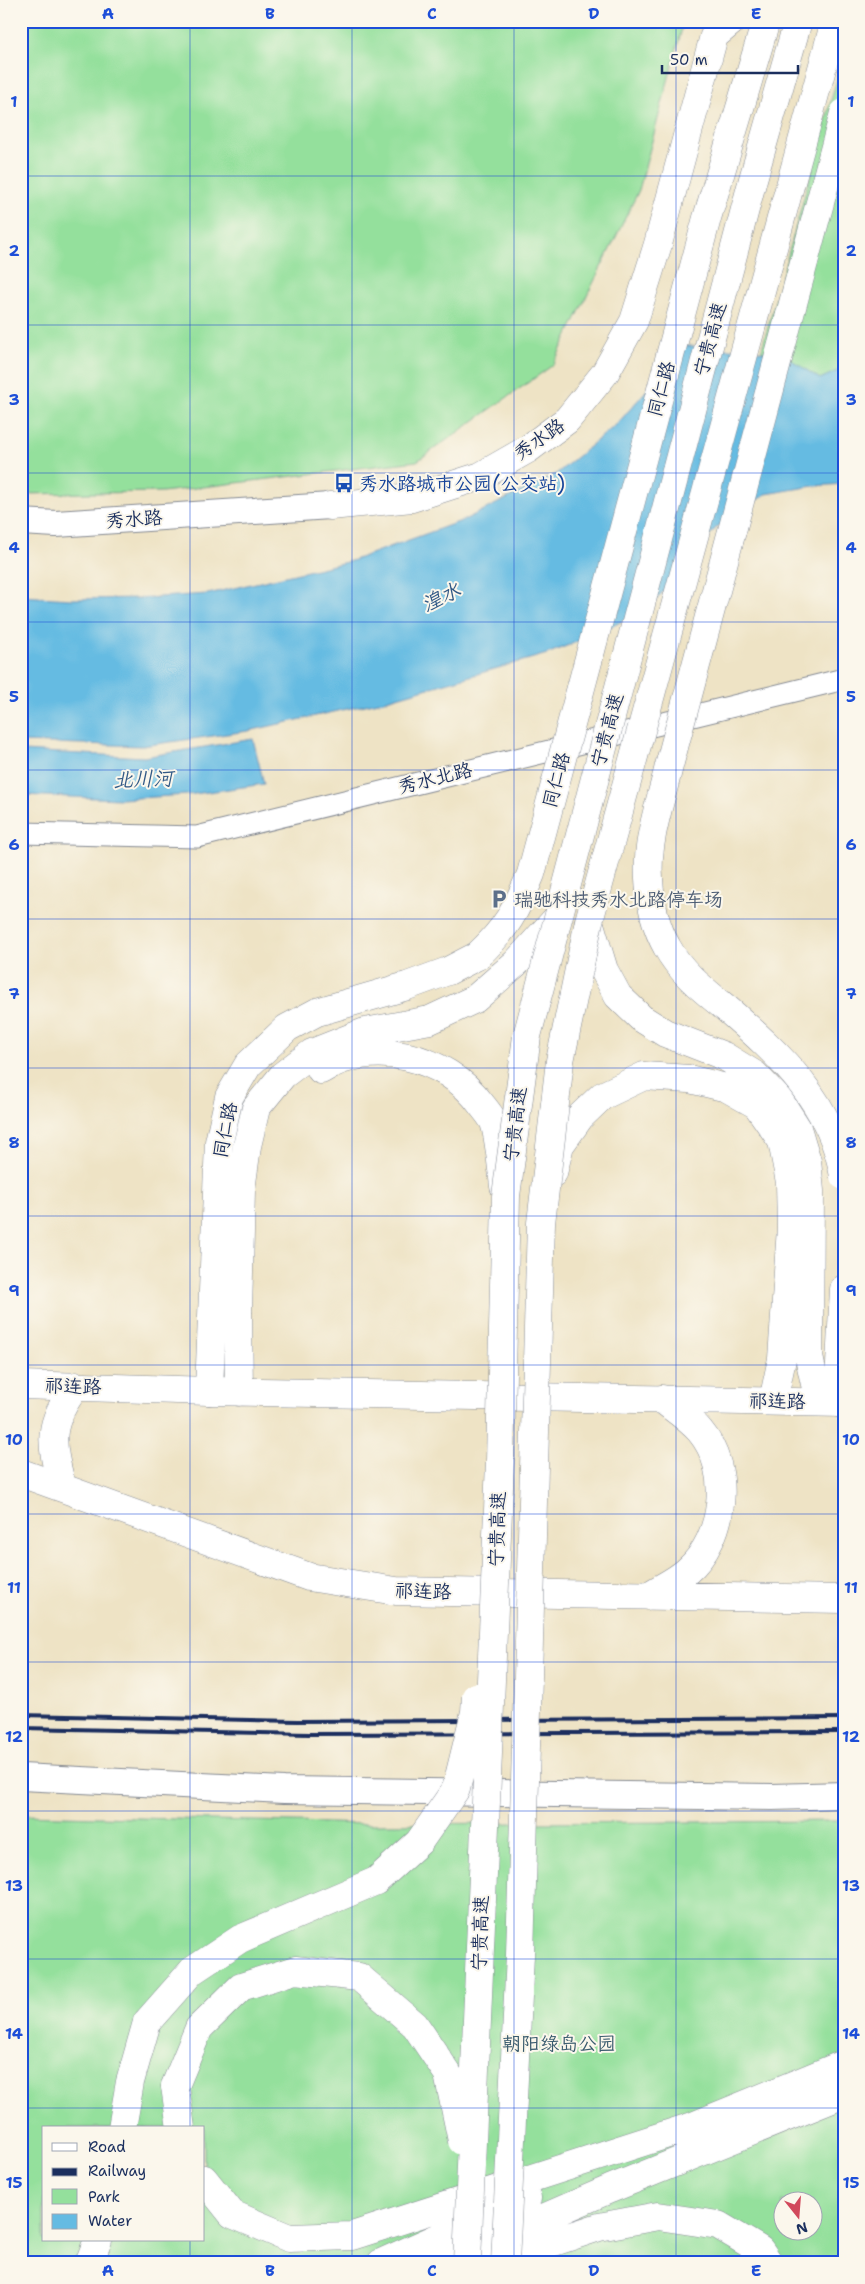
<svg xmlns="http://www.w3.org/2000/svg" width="865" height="2284" viewBox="0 0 865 2284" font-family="'Shantell Sans','LXGW WenKai TC',sans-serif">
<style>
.green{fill:#94e09c;stroke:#58887d;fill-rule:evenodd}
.water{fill:#65bbe2;stroke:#4075a0}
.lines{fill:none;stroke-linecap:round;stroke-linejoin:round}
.minor-casing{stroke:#848992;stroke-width:23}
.tertiary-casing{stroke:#848992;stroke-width:28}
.secondary-casing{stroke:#848992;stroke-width:29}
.primary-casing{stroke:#848992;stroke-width:29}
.trunk-casing{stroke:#848992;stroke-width:29}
.motorway-casing{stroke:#848992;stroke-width:29}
.minor{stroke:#fff;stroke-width:21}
.tertiary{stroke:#fff;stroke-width:26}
.secondary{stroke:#fff;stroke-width:28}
.primary{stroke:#fff;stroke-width:28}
.trunk{stroke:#fff;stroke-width:28}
.motorway{stroke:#fff;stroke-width:28}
.rail{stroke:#1b2f5e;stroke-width:4}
.primary-bridge-casing{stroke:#848992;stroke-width:29;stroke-linecap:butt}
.motorway-bridge-casing{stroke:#848992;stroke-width:29;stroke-linecap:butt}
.primary-bridge{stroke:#fff;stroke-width:28}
.motorway-bridge{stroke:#fff;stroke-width:28}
.grid{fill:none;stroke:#1d4ed8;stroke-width:1;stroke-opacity:0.55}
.labels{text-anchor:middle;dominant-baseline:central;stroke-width:4;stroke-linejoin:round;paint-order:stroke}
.street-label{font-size:19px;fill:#1b2f5e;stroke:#fbf7ec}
.transit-label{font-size:19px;fill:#164399;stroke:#fbf7ec;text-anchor:start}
.service-label{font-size:19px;fill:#4e5e75;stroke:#fbf7ec;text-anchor:start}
.park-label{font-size:19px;fill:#395b6e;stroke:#fbf7ec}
.water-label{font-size:20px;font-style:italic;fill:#315986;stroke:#fbf7ec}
.neatline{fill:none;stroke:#1d4ed8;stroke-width:2}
.grid-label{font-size:16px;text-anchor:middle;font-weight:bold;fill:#1d4ed8}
</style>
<rect width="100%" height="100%" fill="#fbf7ec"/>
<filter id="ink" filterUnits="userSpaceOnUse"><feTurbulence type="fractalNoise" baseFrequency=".02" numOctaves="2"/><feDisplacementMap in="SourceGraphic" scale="10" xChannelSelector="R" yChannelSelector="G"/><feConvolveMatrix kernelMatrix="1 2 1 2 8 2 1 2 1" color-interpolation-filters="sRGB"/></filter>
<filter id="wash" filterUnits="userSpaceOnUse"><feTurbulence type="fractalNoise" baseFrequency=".0096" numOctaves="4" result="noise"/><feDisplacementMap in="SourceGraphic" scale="20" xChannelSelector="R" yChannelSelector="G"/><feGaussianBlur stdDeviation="1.12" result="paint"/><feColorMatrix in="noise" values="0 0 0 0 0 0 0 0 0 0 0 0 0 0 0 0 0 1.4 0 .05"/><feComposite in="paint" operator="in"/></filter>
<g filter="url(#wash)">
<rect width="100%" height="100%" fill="#eee3c5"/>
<path class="green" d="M21,21h663l-45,169 -86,175 -136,96 -255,31 -141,2z
M844,54v314l-24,11 -39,-26 -20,-1z
M21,1815l349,9 474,-3v442h-823zM44,2128h160v112h-160zM782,2202h30v30h-30z"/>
<path class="water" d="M677,345l104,8 39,26 24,-11v116l-31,2 -47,8 -50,34 -60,72 -15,12 -45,22 -49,20 -164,47 -135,30 -106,15 -121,-4v-146l50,3 74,-1 63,-4 143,-33 113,-41 92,-46 61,-50 29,-33z
M253,739l11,45 -77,11 -66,4 -100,-4v-44l123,6z"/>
</g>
<g filter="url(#ink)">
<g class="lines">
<defs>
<path id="minor" d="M21,833l176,4 647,-158"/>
<path id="tertiary" d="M21,522l35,2 274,-18
M21,1777l263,13 488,7 72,-2"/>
<path id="secondary" d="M330,506l82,-8 69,-22 47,-27 39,-29 38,-47 29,-52 24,-77 56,-208 18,-15"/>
<path id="primary" d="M209,1391l10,-249 10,-45 19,-32 39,-37 30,-16 90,-26 41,-15 29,-15
M838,1403l6,-114"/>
<path id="trunk" d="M589,921l15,49 14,26 23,22 24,15 59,23 31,19 24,25 18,28 10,33 3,30 -1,166 10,45
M321,1070c51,-33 125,-14 160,34 4,5 10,12 13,18 5,14 8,48 10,64
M553,1173l7,-28 20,-28 22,-21 42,-20 45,3 38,9 30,17 25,36 8,41 1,46 -9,131 -9,42
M21,1385l188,6 635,12
M239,1392l-1,-79 3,-123 6,-44 9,-38 27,-33 29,-22 53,-21 65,-12 45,-21 41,-36 41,-45
M21,1473l288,104 87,14 448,8
M62,1486c-12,-44 -15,-62 14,-100
M648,1596c12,-8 28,-15 39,-25 38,-33 46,-101 13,-140 -10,-12 -26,-22 -38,-32"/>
<path id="motorway" d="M175,2086l6,42
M122,2128l8,-46 17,-60
M676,2133l168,-69
M204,2179l28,35 57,24 63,-2 341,-110
M89,2263l9,-23
M381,2263l146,-65
M440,2263l170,-74 234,-95
M491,2263l108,-36 59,-11 60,9 42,25 9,13"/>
</defs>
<use href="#minor" class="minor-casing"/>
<use href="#tertiary" class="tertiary-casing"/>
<use href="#secondary" class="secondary-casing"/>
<use href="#primary" class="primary-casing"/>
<use href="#trunk" class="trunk-casing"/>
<use href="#motorway" class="motorway-casing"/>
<use href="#minor" class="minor"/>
<use href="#tertiary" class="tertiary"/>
<use href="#secondary" class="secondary"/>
<use href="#primary" class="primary"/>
<use href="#trunk" class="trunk"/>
<use href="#motorway" class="motorway"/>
<path class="rail" d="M21,1715l276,6 547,-3
M21,1728l288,6 535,-2"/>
<defs>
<path id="primary-bridge" d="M844,113l-175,653c-8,35 -23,74 -20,112 1,23 6,48 18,69 14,26 38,44 60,62 54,47 105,94 117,167
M477,956c29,-27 39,-45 54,-82l176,-656 59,-197"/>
<path id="motorway-bridge" d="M147,2022l45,-51 48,-32 136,-58 43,-39 37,-53 19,-77 1,-15
M175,2086l24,-58 42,-41 54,-17 64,7 56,48 33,49 14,67
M467,2263l33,-801 6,-266 21,-160 226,-857 45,-158
M505,2263l15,-308 21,-732 19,-162 29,-140 246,-900"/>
</defs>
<use href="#primary-bridge" class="primary-bridge-casing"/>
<use href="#motorway-bridge" class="motorway-bridge-casing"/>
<use href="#primary-bridge" class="primary-bridge"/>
<use href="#motorway-bridge" class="motorway-bridge"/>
</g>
</g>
<path class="grid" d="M190,21v2107M352,21v2242M514,21v2242M676,21v2242M21,176h823M21,325h823M21,473h823M21,622h823M21,770h823M21,919h823M21,1068h823M21,1216h823M21,1365h823M21,1514h823M21,1662h823M21,1811h823M21,1959h823M21,2108h823M190,2240v23"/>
<defs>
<symbol id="bus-bare" viewBox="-9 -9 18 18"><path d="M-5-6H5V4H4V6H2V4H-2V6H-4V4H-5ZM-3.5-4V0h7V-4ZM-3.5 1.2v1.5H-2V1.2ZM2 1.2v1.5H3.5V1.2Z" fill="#1a4fb4" stroke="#fbf7ec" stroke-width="2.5" paint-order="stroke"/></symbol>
<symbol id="parking-bare" viewBox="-9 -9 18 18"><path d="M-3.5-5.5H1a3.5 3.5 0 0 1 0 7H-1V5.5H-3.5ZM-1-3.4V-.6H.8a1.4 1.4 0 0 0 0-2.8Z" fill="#5c6f8a" stroke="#fbf7ec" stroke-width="2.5" paint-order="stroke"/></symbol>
</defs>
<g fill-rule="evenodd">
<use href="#bus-bare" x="330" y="469" width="28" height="28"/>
<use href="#parking-bare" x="485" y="885" width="28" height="28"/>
</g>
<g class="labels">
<g class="street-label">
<text transform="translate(710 339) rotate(-75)">宁贵高速</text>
<text transform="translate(661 389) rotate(-75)">同仁路</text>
<text transform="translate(539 439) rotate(-35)">秀水路</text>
<text transform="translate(134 519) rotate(-4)">秀水路</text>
<text transform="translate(607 730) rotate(-75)">宁贵高速</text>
<text transform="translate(435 778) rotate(-14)">秀水北路</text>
<text transform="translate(556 780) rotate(-75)">同仁路</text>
<text transform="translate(515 1124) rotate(-83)">宁贵高速</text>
<text transform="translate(225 1130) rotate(-79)">同仁路</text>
<text transform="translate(73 1386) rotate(2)">祁连路</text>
<text transform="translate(777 1401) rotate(1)">祁连路</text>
<text transform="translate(497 1529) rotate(-88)">宁贵高速</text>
<text transform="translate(423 1591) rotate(2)">祁连路</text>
<text transform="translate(480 1933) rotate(-88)">宁贵高速</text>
</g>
<g class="transit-label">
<text x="359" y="483">秀水路城市公园(公交站)</text>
</g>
<g class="service-label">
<text x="514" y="899">瑞驰科技秀水北路停车场</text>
</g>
<g class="park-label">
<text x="559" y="2043">朝阳绿岛公园</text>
</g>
<g class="water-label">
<text transform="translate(441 597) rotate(-26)">湟水</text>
<text transform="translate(143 779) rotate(-2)">北川河</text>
</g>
</g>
<rect width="865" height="2284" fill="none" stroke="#fbf7ec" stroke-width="55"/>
<rect x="42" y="2126" width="162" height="115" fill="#fbf7ec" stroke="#a1a7b3"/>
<rect x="52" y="2143" width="25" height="8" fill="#ffffff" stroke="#a1a7b3"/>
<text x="88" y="2152" font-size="15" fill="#1b2f5e">Road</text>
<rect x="52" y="2168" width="25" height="8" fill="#1b2f5e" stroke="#a1a7b3"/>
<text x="88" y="2176" font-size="15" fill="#1b2f5e">Railway</text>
<rect x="52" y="2189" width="25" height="15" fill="#94e09c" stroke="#a1a7b3"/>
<text x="88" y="2202" font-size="15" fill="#1b2f5e">Park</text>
<rect x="52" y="2214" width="25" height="15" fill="#65bbe2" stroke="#a1a7b3"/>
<text x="88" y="2226" font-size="15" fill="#1b2f5e">Water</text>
<g transform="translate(798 2216) rotate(163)"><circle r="24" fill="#fbf7ec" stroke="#a1a7b3"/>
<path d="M0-4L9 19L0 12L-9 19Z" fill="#d1495b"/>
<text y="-8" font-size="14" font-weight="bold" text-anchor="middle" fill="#1b2f5e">N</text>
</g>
<path d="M662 65v8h136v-8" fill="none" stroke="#1b2f5e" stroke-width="2.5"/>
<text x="670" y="65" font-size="15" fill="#1b2f5e" stroke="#fbf7ec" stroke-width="4" paint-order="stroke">50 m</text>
<rect x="28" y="28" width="810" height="2228" class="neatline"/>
<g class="grid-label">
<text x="108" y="19">A</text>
<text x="270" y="19">B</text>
<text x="432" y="19">C</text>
<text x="594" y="19">D</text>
<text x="756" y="19">E</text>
<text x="14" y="107">1</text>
<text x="851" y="107">1</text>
<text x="14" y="256">2</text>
<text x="851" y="256">2</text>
<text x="14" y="405">3</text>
<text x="851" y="405">3</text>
<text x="14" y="553">4</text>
<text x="851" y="553">4</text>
<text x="14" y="702">5</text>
<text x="851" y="702">5</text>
<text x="14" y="850">6</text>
<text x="851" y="850">6</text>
<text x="14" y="999">7</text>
<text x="851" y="999">7</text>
<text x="14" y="1148">8</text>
<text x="851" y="1148">8</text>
<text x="14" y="1296">9</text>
<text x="851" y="1296">9</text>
<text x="14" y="1445">10</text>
<text x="851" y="1445">10</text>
<text x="14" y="1593">11</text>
<text x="851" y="1593">11</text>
<text x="14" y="1742">12</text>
<text x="851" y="1742">12</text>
<text x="14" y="1891">13</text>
<text x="851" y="1891">13</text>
<text x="14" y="2039">14</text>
<text x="851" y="2039">14</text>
<text x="14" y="2188">15</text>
<text x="851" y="2188">15</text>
<text x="108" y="2276">A</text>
<text x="270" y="2276">B</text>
<text x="432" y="2276">C</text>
<text x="594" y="2276">D</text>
<text x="756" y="2276">E</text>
</g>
</svg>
